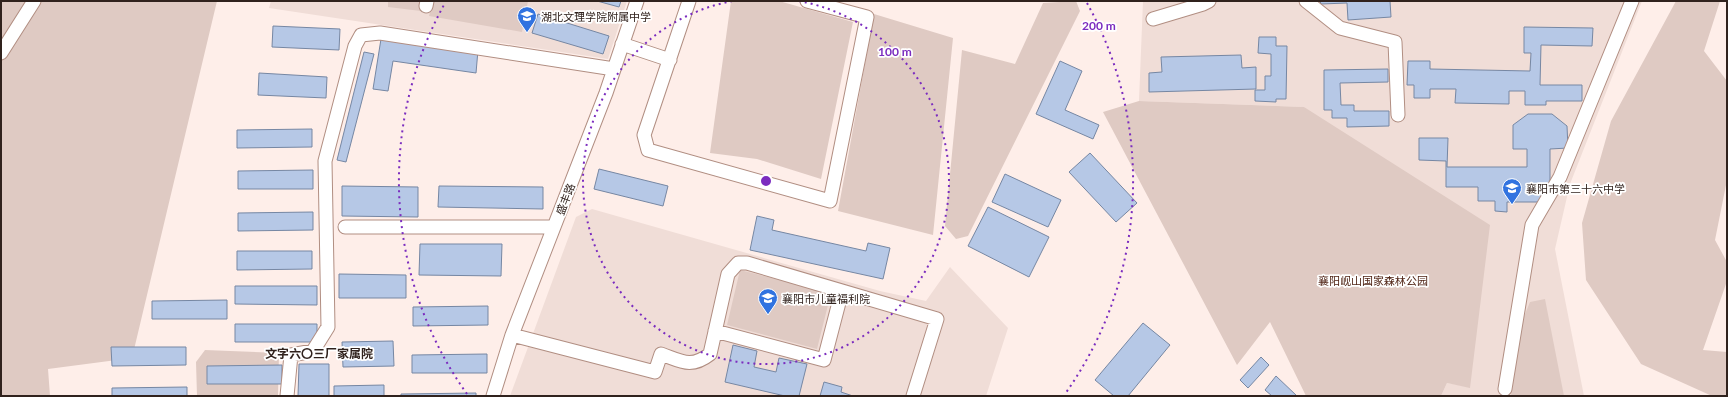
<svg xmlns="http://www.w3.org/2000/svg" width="1728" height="397" viewBox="0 0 1728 397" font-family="Lato,'Noto Sans SC',sans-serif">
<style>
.built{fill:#f0ddd7}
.green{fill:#dfcac3}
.building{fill:#b6c8e6;stroke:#7687a3}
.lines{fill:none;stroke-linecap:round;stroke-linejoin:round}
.minor-casing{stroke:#b18e82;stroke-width:15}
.minor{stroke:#fff;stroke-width:13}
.ring{fill:none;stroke:#7b2cbf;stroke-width:2;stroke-dasharray:2 4}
.labels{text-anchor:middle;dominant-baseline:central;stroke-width:3.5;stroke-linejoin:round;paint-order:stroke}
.poi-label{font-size:11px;fill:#30221d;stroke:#fff;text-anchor:start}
.street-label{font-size:11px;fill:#30221d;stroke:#fff}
.park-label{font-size:11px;fill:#4f2314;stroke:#fff}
.neighbourhood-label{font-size:12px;font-weight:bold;fill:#30221d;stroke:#fff}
.centre{fill:#7b2cbf;stroke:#fff;stroke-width:2}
.ring-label{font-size:12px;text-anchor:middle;font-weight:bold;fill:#7b2cbf;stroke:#fff;stroke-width:3.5;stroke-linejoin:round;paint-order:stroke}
</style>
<rect width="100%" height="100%" fill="#feeee9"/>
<path class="built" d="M271,1h356l-19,58 -339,-51z
M1143,1h499l-72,183 -15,65 29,147h-143l6,-13 23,4 -166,-280 -165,-6z
M592,209l288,82 46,10 24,-34 58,61 -22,68h-476l66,-179z"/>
<path class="green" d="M1,1h216l-85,357 -84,11 2,27h-49z
M388,1h34l-1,10 -33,-4z
M432,1h96l-6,31 -93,-16z
M731,1h48l74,21 -32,157 -64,-20 -47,-6z
M1076,1l4,10 -112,225 -12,3 -11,-13 17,-176 53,14 28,-61z
M1676,1h44l-16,50 23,30v99l-12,60 12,22v19l-24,69 24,2v44h-15l-71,-32 -55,-84 -4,-57 29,-102z
M874,14l79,24 -20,197 -95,-24z
M1139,101l165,6 186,118 -20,163 -23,-5 -6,13h-135l-36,-74 -33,43 -134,-253z
M740,270l91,23 -14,56 -90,-24z
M1545,299l19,97h-53l12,-77 7,-17z
M205,350l74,3 -1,43h-81l-1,-34z"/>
<path class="building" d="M597,1h24l-2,6z
M1320,1h70l1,16 -43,3 -1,-17 -26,1z
M538,14l71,22 -6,18 -71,-21z
M273,26l67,3 -1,21 -67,-3z
M1524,27l69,1 -1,18 -51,-1 -1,40h42v16h-36v4h-21v-14h-16v13l-54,-1 1,-14h-26v9h-16v-13h-7l1,-24h22v8l100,2 1,-18h-7z
M1259,37h17v9h11l-1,53h-10v3l-21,-1v-11h10v-14h6v-22l-13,-1z
M381,39l97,11 -2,23 -83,-12 -5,30 -15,-2z
M364,52l10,2 -28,108 -9,-2z
M1241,55l1,13 14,-1v22l-107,3v-19l13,-1 -1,-15z
M1060,61l22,10 -17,39 34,15 -6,14 -57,-25z
M1388,69v13l-48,1 1,22h13v6h35v15l-42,1v-9h-15v-8h-8v-40z
M259,73l68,4 -1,21 -68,-3z
M1528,114h24l15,12 1,22 -18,1v35l-11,18h-32v10l-12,-1v-10h-17v-14h-32v-26l-27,-1v-22h29l-1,29h80v-18h-14v-24z
M312,129v18l-75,1v-18z
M1090,153l47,50 -21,19 -47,-50z
M599,169l69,17 -5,20 -69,-17z
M313,170v19h-75v-18z
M1005,174l56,26 -13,27 -56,-25z
M342,186l76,1v30l-76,-1z
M439,186l104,1v22l-105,-2z
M988,207l61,30 -20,40 -61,-31z
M313,212v18l-75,1v-18z
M757,216l17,4 -2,10 94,21 2,-8 22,5 -7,31 -133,-29z
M420,244h82l-1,32 -82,-1z
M237,251h75v18l-75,1z
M339,274l67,1v23h-67z
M235,286h82v19l-82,-1z
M227,300v19h-75v-18z
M488,306v19l-75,1v-19z
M1143,323l27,22 -42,51h-14l-19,-16z
M235,324h82v18h-82z
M393,341l1,25 -51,1 -1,-25z
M733,345l24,6 -3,16 22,5 3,-14 28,6 -8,32h-14l-60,-14z
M111,347h75v18l-74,1z
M487,354v19h-75v-18z
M1261,357l8,8 -21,23 -8,-8z
M299,364h30v32h-31z
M282,365v19h-75v-18z
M1276,376l21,20h-25l-7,-6z
M824,382l18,5 -1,5 12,4h-33z
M384,385v11h-50v-10z
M187,387v9h-75v-8z
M476,393v3h-75v-2z"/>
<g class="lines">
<defs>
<path id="minor" d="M689,1l-45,134 4,15 182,51 37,-184 -60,-16
M1306,1l34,27 55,14 3,73
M426,6l1,-5
M1153,19l50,-15 6,-3
M622,44l48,16
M1,53l33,-52
M345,227h209
M715,331l109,29 18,-69
M512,335l143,37 6,-18c20,7 30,15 49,0l18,-80 10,-11h9l190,56 -24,77
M1505,389l27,-164 28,-48 72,-176
M287,396l4,-41 22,-4 15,-24 -3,-166 30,-115 6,-11 19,-2 234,36
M493,396l19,-61 94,-242 31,-92"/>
</defs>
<use href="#minor" class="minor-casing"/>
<use href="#minor" class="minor"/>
</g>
<g class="ring">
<path d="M799 1A183 183 0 1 1 733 1"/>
<path d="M467 394A367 367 0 0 1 445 3M1087 3A367 367 0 0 1 1065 394"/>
</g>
<defs>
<symbol id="school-pin" viewBox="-11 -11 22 30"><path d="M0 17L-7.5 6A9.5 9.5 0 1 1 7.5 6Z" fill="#3173e0" stroke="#fff"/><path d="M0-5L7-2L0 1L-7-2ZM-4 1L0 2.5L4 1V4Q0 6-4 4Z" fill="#fff"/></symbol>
</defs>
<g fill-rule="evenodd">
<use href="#school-pin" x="516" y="5" width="22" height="30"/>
<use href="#school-pin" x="1501" y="177" width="22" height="30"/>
<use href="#school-pin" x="757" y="287" width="22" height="30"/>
</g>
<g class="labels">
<g class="poi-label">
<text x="541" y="16">湖北文理学院附属中学</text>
<text x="1526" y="188">襄阳市第三十六中学</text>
<text x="782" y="298">襄阳市儿童福利院</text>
</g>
<g class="street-label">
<text transform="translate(565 199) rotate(-69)">盛丰路</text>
</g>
<g class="park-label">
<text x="1373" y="280">襄阳岘山国家森林公园</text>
</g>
<g class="neighbourhood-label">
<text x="319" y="353">文字六〇三厂家属院</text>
</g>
</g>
<circle cx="766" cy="181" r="6" class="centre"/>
<g class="ring-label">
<text x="1099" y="30">200 m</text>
<text x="895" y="56">100 m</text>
</g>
<rect width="1728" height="397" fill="none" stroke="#30221d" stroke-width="4"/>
</svg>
